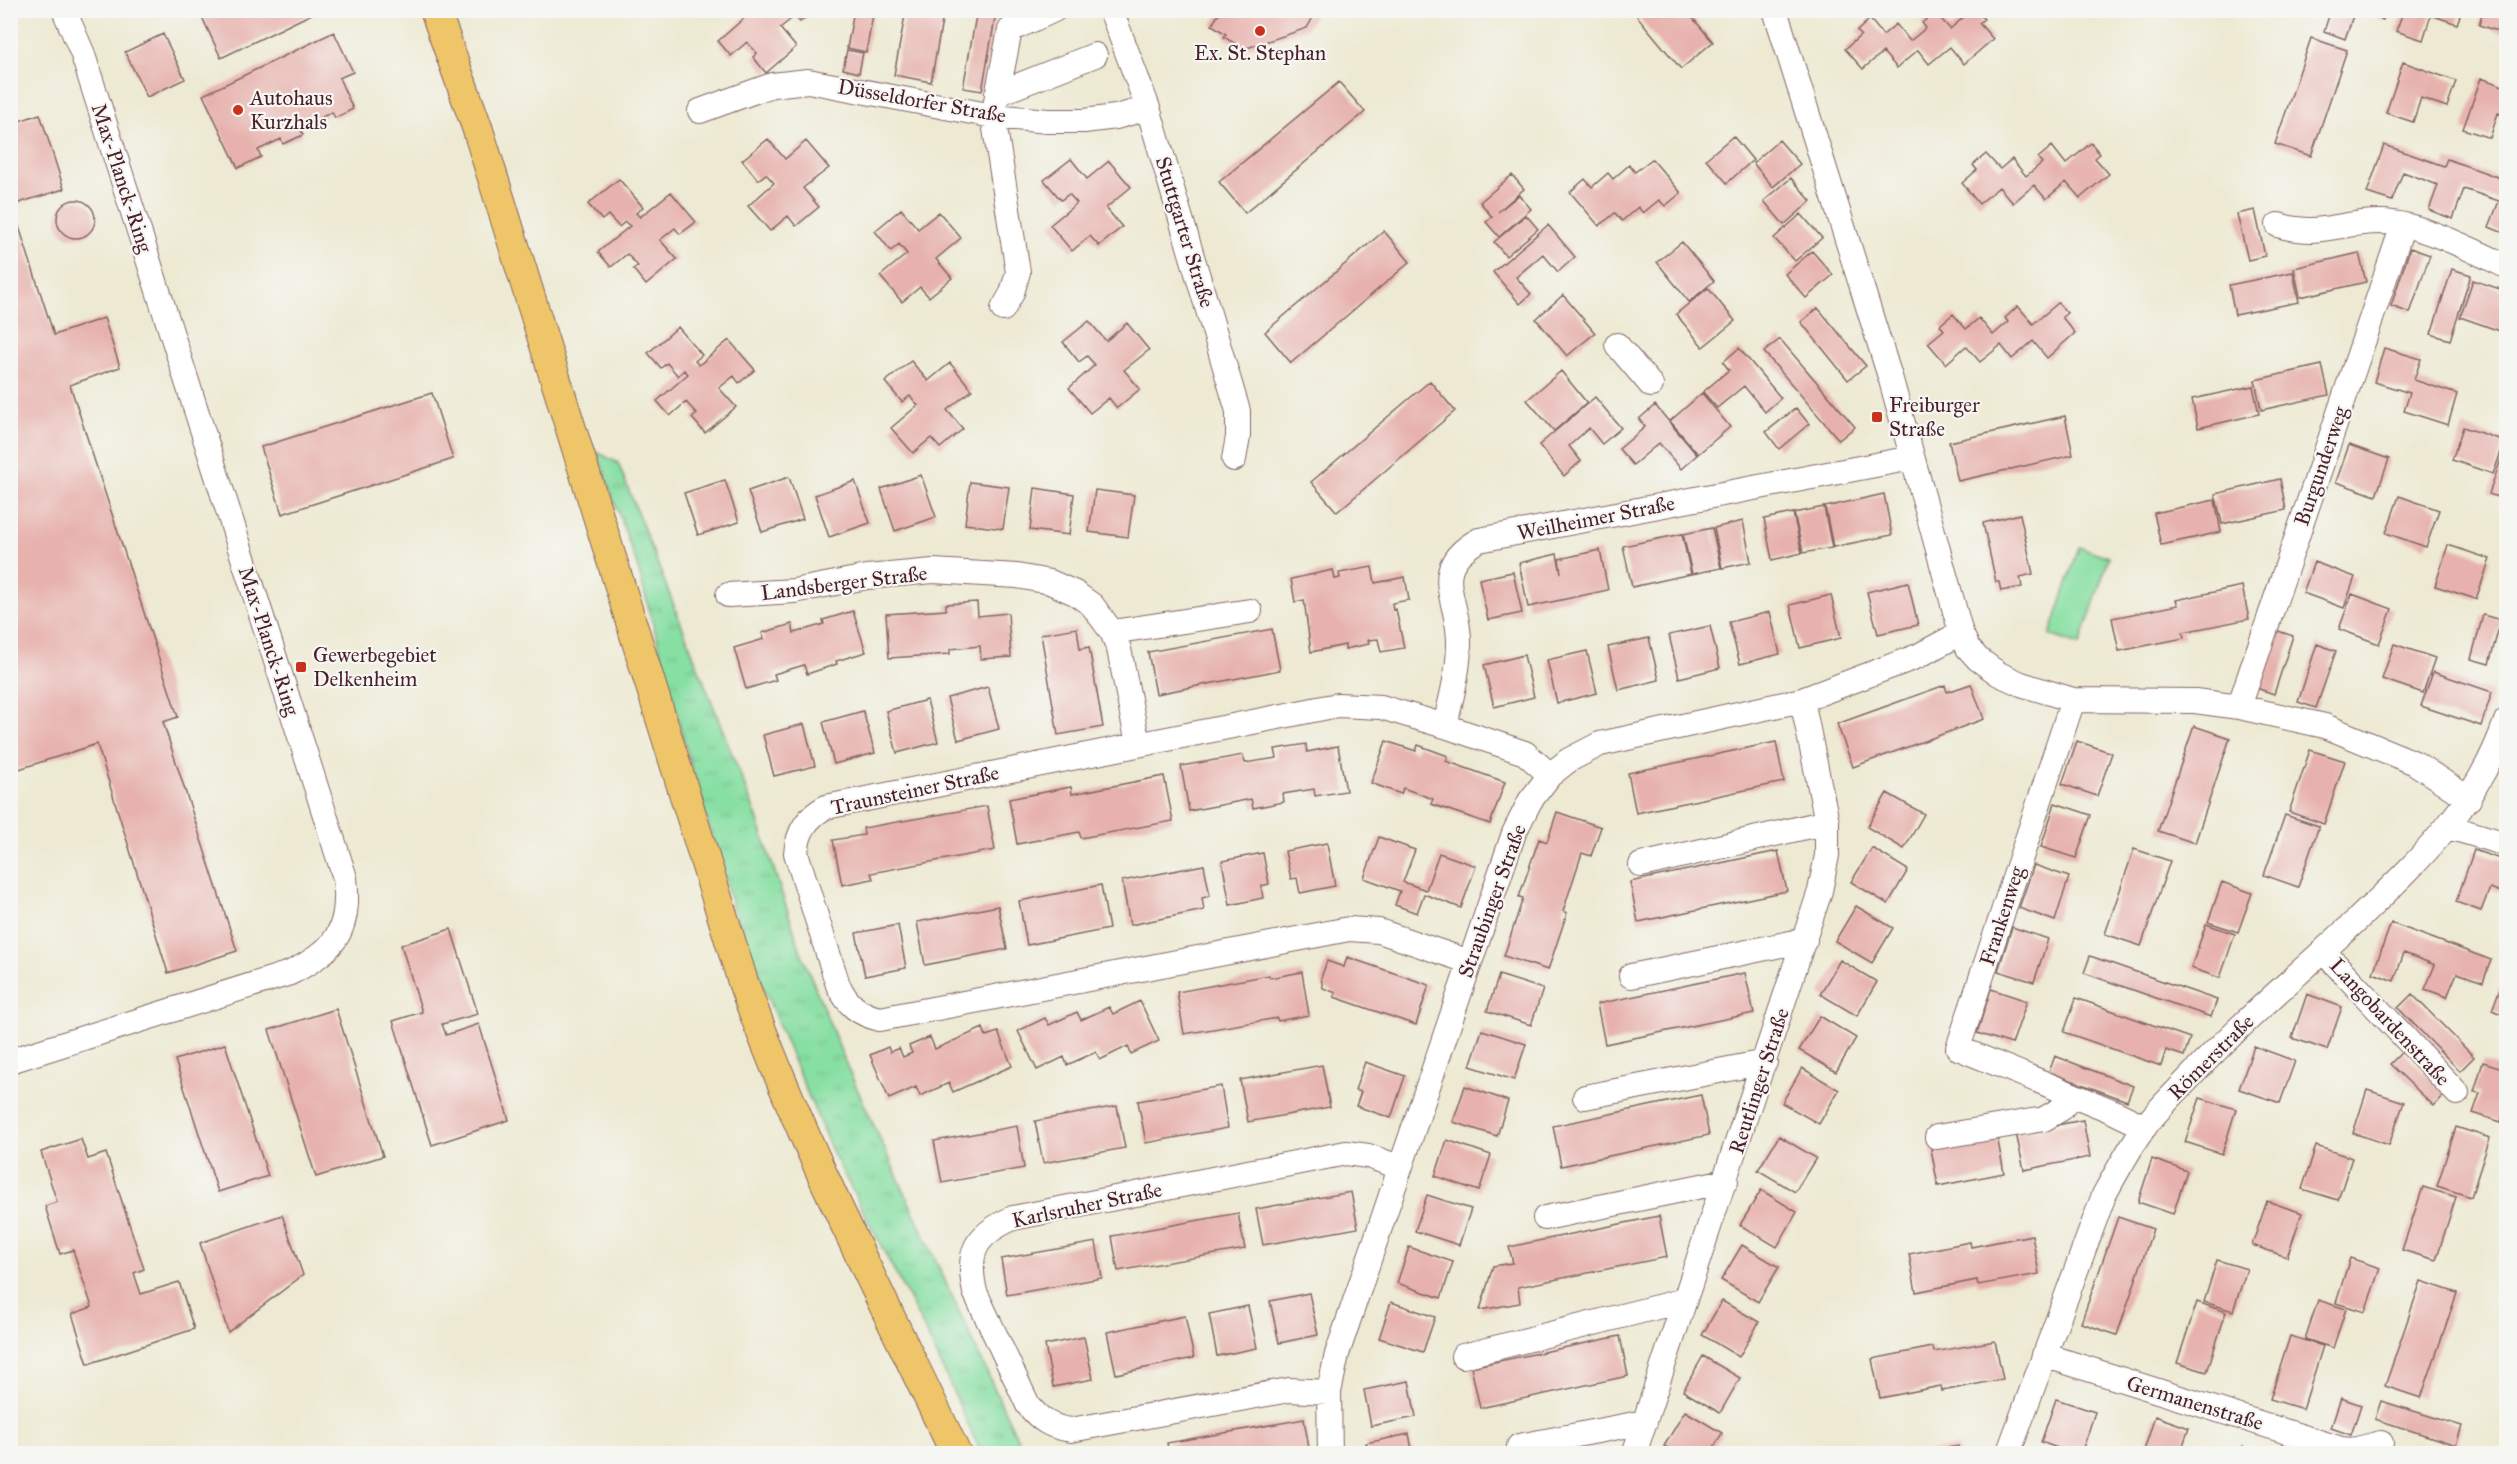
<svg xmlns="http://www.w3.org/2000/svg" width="2517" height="1464" viewBox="0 0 2517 1464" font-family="'IM FELL Great Primer',serif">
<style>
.grass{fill:url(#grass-tufts);stroke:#687f67;stroke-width:1.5}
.green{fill:#87dfa3;stroke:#687f67;stroke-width:1.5}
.building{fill:#e7b2ad}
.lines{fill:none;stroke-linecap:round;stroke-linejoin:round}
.minor-casing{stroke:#836665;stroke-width:26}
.major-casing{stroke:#836665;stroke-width:32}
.minor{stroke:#fff;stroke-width:24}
.major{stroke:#eec569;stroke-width:30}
.poi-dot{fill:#c8321e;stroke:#f6f6f2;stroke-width:2}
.labels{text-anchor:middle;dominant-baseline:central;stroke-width:4.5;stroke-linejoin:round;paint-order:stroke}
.poi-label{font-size:21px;fill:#4a1f2b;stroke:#f6f6f2;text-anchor:start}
.street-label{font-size:21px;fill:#4a1f2b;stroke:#f6f6f2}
</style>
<defs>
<pattern id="grass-tufts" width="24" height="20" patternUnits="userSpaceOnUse" patternTransform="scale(1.5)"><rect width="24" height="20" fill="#87dfa3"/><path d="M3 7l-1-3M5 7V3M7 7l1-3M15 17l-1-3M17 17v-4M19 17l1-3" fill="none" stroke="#76bf8c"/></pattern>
</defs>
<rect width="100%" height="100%" fill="#f6f6f2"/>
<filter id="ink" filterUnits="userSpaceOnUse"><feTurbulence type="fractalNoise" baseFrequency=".0167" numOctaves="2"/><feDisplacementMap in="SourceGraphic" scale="12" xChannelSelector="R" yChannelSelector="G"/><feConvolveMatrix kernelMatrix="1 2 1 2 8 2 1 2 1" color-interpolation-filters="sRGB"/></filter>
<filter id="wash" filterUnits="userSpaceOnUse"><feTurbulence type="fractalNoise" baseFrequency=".008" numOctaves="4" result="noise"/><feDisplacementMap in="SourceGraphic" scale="24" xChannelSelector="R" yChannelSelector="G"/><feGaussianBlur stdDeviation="1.35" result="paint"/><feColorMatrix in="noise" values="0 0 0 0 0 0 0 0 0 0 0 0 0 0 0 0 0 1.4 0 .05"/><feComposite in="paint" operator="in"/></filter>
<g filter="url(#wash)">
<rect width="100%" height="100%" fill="#ede9d2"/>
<path class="grass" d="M597,452l21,11 138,352 45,137 47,117 176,384h-43l-56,-123 -92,-177 -48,-112 -50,-126 -47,-160 -50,-187z"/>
<path class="green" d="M2079,547l30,10 -29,88 -30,-10z"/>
<g id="blocks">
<path class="building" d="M216,10h104l-99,48 -19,-41z
M746,10h68l-14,12 -5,-6 -15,12 16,19 -30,26 -13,-16 4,-4 -10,-11 -16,14 -13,-15 31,-27z
M854,10h20l-8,42 -19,-4z
M906,10h38l-13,72 -37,-7z
M977,10l19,3 -14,78 -19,-3z
M1221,10h96l-10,18 -63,21 -20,-12 2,-3 -14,-9z
M1632,10h54l27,32 -32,27z
M1972,10h4l8,9 -5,4 14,16 -29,25 -14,-17 -21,17 -11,-14 -21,18 -14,-16 -20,17 -18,-20 16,-14 -4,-4 13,-12 13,16 13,-11 14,17 16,-13 -4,-5 13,-11 15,17z
M2331,10h24l-10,29 -21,-8z
M2357,10h29l-3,10z
M2404,10h58l-5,14 -26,-9 -8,25 -27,-9z
M2483,10h23v24l-27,-9z
M334,32l19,40 -14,6 14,31 -18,9 -3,-6 -32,16 3,7 -20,9 -2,-5 -23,11 3,7 -23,11 -35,-73z
M163,34l22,45 -38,18 -22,-45z
M2311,38l36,12 -36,106 -36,-12z
M847,50l16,3 -4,20 -16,-4z
M2403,62l53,19 -9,26 -26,-9 -8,24 -27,-9z
M2481,78l25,9v29l-8,-3 -8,25 -27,-9z
M1339,82l26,30 -120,101 -26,-31z
M40,114l24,75 -52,16 42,130 50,-17 16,49 -50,18 108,332 -15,5 74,229 -69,22 -71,-229 -87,28v-648z
M1733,136l20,24 -26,23 -21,-24z
M768,139l17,20 21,-18 23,27 -26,20 16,19 -23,19 -8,-10 -18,15 -22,-25 26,-23 -8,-9 -8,6 -16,-20z
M1779,140l21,24 -27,23 -20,-24z
M2091,143l9,11 -5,4 14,16 -29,24 -14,-16 -20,17 -12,-14 -21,18 -14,-16 -20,17 -17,-21 15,-13 -4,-5 13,-11 14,15 12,-10 14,17 16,-13 -4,-5 14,-12 14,18z
M2384,145l60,21 3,-7 59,21v54l-17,-7 10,-26 -35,-12 -11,30 -24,-9 9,-25 -35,-13 -11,29 -25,-8z
M1071,159l16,20 22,-18 22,26 -25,21 16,19 -23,19 -9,-10 -18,15 -22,-26 27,-22 -8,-9 -8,6 -17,-20z
M1652,159l29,34 -16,13 -6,-6 -16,13 -5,-6 -16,14 -7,-8 -16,13 -29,-34 15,-13 7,8 16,-14 5,6 16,-14 6,7z
M1512,175l12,14 -26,23 21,-17 12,14 -32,28 -13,-15 6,-5 -12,-15z
M1791,178l20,23 -27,24 -20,-24z
M619,179l24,28 -7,6 4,4 31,-25 25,30 -16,12 -5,-6 -15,12 17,19 -31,26 -13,-16 5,-3 -11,-12 -16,13 -13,-15 32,-26 -5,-4 -6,5 -11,-12 -6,5 -14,-16z
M57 219a19 19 0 1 1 38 0a19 19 0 1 1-38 0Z
M901,209l17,20 21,-17 22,26 -25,21 16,19 -23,19 -9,-10 -18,15 -22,-26 27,-22 -8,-10 -8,7 -16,-20z
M2255,210l10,46 -17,4 -11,-46z
M1801,214l21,24 -27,23 -21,-23z
M1526,215l12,14 -32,27 -12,-14z
M1548,225l27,32 -17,15 -15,-18 -27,23 15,17 -11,10 -27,-32z
M1384,231l26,31 -119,101 -26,-31z
M1682,242l32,39 -25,21 -32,-40z
M2410,248l20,7 -20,58 -19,-7z
M1812,251l21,24 -27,23 -21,-24z
M2359,253l7,29 -66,15 -6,-29z
M2452,269l19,6 -21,65 -19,-6z
M2293,272l6,30 -64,13 -6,-30z
M2473,280l33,11v22l-6,18 -40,-14z
M1708,288l27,33 -32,26 -27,-33z
M1563,295l32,38 -28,23 -31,-37z
M2058,303l9,10 -5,4 13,16 -28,25 -14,-17 -21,18 -11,-14 -21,17 -14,-16 -20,18 -18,-21 16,-13 -4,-5 13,-11 13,15 13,-11 14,17 15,-13 -3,-4 13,-12 15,18z
M1818,308l48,58 -18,14 -47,-58z
M1089,321l17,20 21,-18 22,27 -25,20 16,19 -23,19 -8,-10 -19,15 -21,-25 26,-23 -8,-9 -8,6 -16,-20z
M678,327l24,28 -7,6 4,4 30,-25 26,30 -16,13 -5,-7 -15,12 17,19 -31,26 -13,-15 5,-4 -11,-12 -16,14 -13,-15 31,-27 -4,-4 -6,6 -11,-13 -6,5 -13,-15z
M1780,339l75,88 -16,13 -75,-88z
M1739,348l42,50 -16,14 -21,-26 -27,22 -14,-16 26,-22 -6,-8z
M2384,348l37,11 -7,21 43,14 -9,31 -44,-14 6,-18 -36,-11z
M911,361l17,20 22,-18 22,27 -25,20 16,19 -23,19 -9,-10 -18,15 -22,-25 27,-23 -8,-9 -8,6 -17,-20z
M2322,365l7,30 -68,15 -6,-30z
M1561,371l26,32 -33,28 -27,-31z
M1430,381l25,30 -118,101 -26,-30z
M2253,386l6,28 -61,14 -6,-29z
M432,393l21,66 -171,55 -21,-67z
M1702,393l28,34 -32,27 -28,-33z
M1595,397l26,31 -19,16 -13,-16 -20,18 12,15 -17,15 -25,-31z
M1655,405l42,50 -16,14 -22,-26 -26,22 -14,-16 26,-22 -6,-8z
M1796,408l13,16 -30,25 -13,-17z
M2065,416l8,39 -115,26 -9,-39z
M2463,427l42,14 -12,33 -41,-14z
M2349,445l40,14 -13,37 -40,-14z
M2501,459l5,2v39l-17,-6z
M921,475l15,42 -41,14 -14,-42z
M789,477l14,42 -41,13 -14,-41z
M2280,479l6,31 -64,14 -7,-30z
M725,480l14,42 -41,13 -14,-42z
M855,481l15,42 -41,14 -14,-42z
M970,482l39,5 -6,42 -38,-5z
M1035,488l39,6 -5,41 -39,-5z
M1095,490l39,5 -6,42 -39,-5z
M1884,494l8,41 -59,12 -8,-40z
M2399,496l40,14 -13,37 -40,-14z
M2215,500l6,32 -60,13 -7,-32z
M1824,507l8,41 -29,5 -9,-40z
M1793,513l9,40 -30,7 -8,-41z
M2020,514l13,60 -13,3 2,10 -21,4 -2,-9h-3l-13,-59z
M1743,521l8,41 -29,6 -8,-40z
M1712,528l9,40 -29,6 -9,-40z
M1682,534l9,40 -59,13 -9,-41z
M2448,545l42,14 -14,40 -41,-13z
M1600,550l8,40 -80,17 -9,-44 38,-9 4,19 -2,-14z
M2314,562l41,15 -11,31 -41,-15z
M1372,567l3,16 30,-6 4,23 -17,3 1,7 3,-1 8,39 -23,4 -3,-13 -10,1 1,4 -24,5v-4l-34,7 -7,-52 -9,2 -4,-23 42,-9 2,9 5,-1 -1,-5z
M1513,572l9,41 -34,7 -9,-41z
M1908,582l10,43 -40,9 -11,-42z
M2242,586l7,33 -66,13 1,6 -65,13 -7,-33 66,-13 -2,-5z
M2352,594l40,15 -13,35 -40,-15z
M1831,595l10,43 -41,10 -10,-43z
M977,602l1,14 30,-3 3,44 -30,2 -1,-13 -30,3v5l-61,4 -3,-44 60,-4v-6z
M853,611l13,41 -30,9 1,3 -30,10 -3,-9 -30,9 2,6 -30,9 -12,-41 30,-9 -2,-6 30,-9 2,9 30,-9 -1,-4z
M1770,612l10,42 -40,10 -11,-42z
M2483,615l18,5 -12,44 -18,-5z
M1710,626l10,42 -41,10 -10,-43z
M1077,628l3,21 9,-2 14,80 -45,8 -17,-101z
M1272,629l8,41 -124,24 -8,-42z
M2275,630l18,6 -19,58 -18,-6z
M1649,638l10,42 -41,10 -10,-43z
M2317,644l19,7 -20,57 -18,-6z
M2394,644l41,14 -12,35 -41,-14z
M1587,651l10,42 -40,10 -10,-43z
M1524,655l10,42 -40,10 -10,-42z
M2433,672l59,20 -11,34 -60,-20z
M1971,684l13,35 -131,48 -16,-43 108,-39 2,7z
M988,687l11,42 -41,11 -11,-42z
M927,700l11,42 -41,11 -11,-42z
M863,711l12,42 -41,11 -11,-42z
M804,724l11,42 -41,10 -11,-41z
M2194,726l36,12 -35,105 -37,-12z
M1386,741l30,10 2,-6 30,11 -2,5 59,21 -15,42 -59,-20 2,-5 -30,-11 -2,6 -30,-11z
M2077,741l35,12 -15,43 -35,-12z
M1776,742l8,40 -148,31 -8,-40z
M1306,744l1,8 31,-6 8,45 -31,5 -1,-7 -31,5 1,8 -31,6 -2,-9 -62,12 -8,-45 62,-11 2,8 32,-5 -2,-9z
M2310,750l35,11 -21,63 -35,-12z
M1164,776l9,45 -92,17 -2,-6 -62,12 -8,-45 62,-12 1,7z
M1887,793l37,21 -20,35 -37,-22z
M2055,803l36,12 -15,43 -35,-11z
M987,806l8,44 -124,23 2,6 -31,6 -9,-45 31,-5 -1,-7z
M1557,812l44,15 -10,29 -9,-3 -19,58 4,2 -19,57 -44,-14 19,-58 -4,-1 20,-58 8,3z
M2285,815l34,11 -21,61 -34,-12z
M1379,837l36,13 -12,32 23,8 13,-37 37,13 -15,42 -37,-14 -7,19 -22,-8 5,-14 -36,-13z
M1327,843l8,43 -35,7 -3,-15 -6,1 -6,-28z
M1872,848l36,22 -20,34 -37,-22z
M2134,849l36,12 -29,85 -36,-12z
M2474,850l32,11v33l-16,-6 -9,23 -25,-9z
M1778,851l9,40 -149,31 -8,-40z
M1263,853l6,31 -8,2 2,12 -33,7 -8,-44z
M1204,865l6,31 -8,2 2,12 -74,15 -8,-44z
M2034,865l35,12 -14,44 -36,-13z
M2222,882l30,11 -14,39 -30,-10z
M1101,885l8,44 -82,16 -8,-44z
M998,906l9,43 -82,16 -8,-43z
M1856,906l37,22 -21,35 -37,-22z
M2391,923l100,37 -8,22 -26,-9 -10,24 -22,-8 10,-24 -31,-12 -10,28 -21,-8z
M2206,924l29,10 -15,44 -29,-10z
M898,925l8,43 -41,8 -9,-43z
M2012,927l36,12 -14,43 -36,-11z
M451,929l27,85 -36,10 4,11 33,-11 30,96 -77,25 -39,-124 29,-9 -21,-67z
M2090,956l127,44 -6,17 -127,-44z
M1347,957l82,28 -13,40 -82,-28 2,-4 -13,-5 -2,-10 6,-17 17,6z
M1840,960l37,22 -20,34 -37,-22z
M1302,972l7,43 -31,6 -1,-3 -93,16 -7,-42 92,-17 1,3z
M2506,972v44l-14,-6z
M1745,973l9,40 -149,31 -8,-40z
M1499,975l44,14 -12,36 -44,-14z
M1991,989l36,12 -15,43 -35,-11z
M2307,994l35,13 -15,43 -35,-12z
M2412,994l62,63 -14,14 -62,-63z
M2076,998l114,40 -6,18 -18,-6 -5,16 -97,-34z
M1140,1001l19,40 -28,13 -3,-8 -28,14 -4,-8 -29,13 -3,-8 -27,13 -19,-39 27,-13 4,7 28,-13 4,8 28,-13 4,7z
M336,1009l47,147 -67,21 -47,-147z
M1820,1016l36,22 -20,34 -37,-22z
M983,1028l3,8 12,-4 14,34 -59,26 -4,-9 -29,13 -4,-9 -27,12 -19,-44 18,-8 2,5 9,-4 4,9 9,-4 -3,-7 21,-9 5,12z
M1482,1030l44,14 -12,36 -44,-14z
M225,1044l43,132 -50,16 -43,-132z
M2254,1046l41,15 -15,42 -41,-14z
M2403,1051l43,42 -12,13 -44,-42z
M2055,1056l78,30 -6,15 -78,-29z
M1365,1062l40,14 -14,42 -35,-12 5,-14 -6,-2z
M2483,1062l23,7v37l-5,16 -28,-9 7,-20 -6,-1z
M1322,1065l8,42 -82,15 -8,-42z
M1802,1068l37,22 -20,34 -37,-21z
M1221,1086l7,42 -82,15 -8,-42z
M1465,1086l43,15 -11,35 -44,-14z
M2367,1090l37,12 -15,43 -36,-12z
M1701,1095l8,40 -148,31 -8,-40z
M2200,1098l36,11 -14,45 -37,-12z
M1117,1106l8,42 -82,15 -8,-42z
M2083,1120l7,37 -66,13 -8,-37z
M1017,1126l7,42 -82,15 -8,-42z
M2456,1127l34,11 -19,59 -34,-11z
M1779,1136l37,22 -21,34 -37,-22z
M1997,1136l7,37 -66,13 -7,-37z
M81,1139l7,20 18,-6 38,116 -10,4 7,21 38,-12 15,47 -106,35 -16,-50 20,-7 -19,-57 -13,4 -15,-48 12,-4 -16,-50z
M1447,1140l44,15 -12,36 -44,-15z
M2316,1146l36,12 -14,42 -36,-11z
M2152,1159l35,12 -14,43 -35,-12z
M2423,1187l33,10 -20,63 -34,-10z
M1761,1190l36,22 -20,35 -37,-22z
M1351,1192l7,36 -95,17 -7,-36z
M1427,1195l44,14 -12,36 -44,-14z
M2267,1201l35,12 -15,44 -35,-12z
M1238,1213l7,36 -127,22 -6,-35z
M282,1215l21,60 -75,57 -28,-89z
M1659,1216l8,41 -149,30 2,16 -40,7 13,-44 20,-3 -4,-16z
M2118,1217l35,12 -36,106 -36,-12z
M2032,1235l7,39 -61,11 -1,-5 -61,12 -7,-38 61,-12 1,5z
M1096,1242l6,36 -95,17 -6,-36z
M1742,1245l37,22 -21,35 -37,-22z
M1409,1247l44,15 -12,36 -44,-15z
M2350,1258l30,10 -15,44 -29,-9z
M2217,1260l30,9 -14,42 -29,-9z
M2421,1281l36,12 -36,105 -36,-12z
M1309,1293l9,42 -39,8 -9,-42z
M2318,1300l28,9 -13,39 -28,-9z
M1722,1301l37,21 -20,35 -37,-22z
M1391,1302l44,15 -12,35 -44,-14z
M2197,1302l29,10 -19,60 -30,-9z
M1248,1306l9,42 -40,8 -8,-42z
M1185,1316l9,42 -78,16 -9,-42z
M1620,1336l8,40 -148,32 -9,-41z
M2290,1336l33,10 -20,63 -33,-10z
M1084,1337l9,42 -40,8 -8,-42z
M1995,1341l8,38 -61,12 -1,-5 -61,12 -8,-39 61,-12 1,5z
M1703,1356l37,22 -20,35 -37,-22z
M1409,1381l7,36 -45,9 -7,-36z
M2341,1398l20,7 -10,30 -20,-7z
M2056,1399l39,13 -14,42h-7l-33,-12z
M2381,1401l81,25 -6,19 -81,-26z
M1685,1411l37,22 -12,21h-32l-14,-8z
M2155,1416l34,12 -9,26h-37z
M1304,1419l6,35h-141l-2,-11z
M1409,1434l4,20h-45l-2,-11z
M1958,1446l2,8h-35v-2z
M2243,1447l20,6v1h-22z"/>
</g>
</g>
<g filter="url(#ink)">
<use href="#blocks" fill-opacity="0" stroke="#836665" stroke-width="1.5"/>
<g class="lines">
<defs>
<path id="minor" d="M1111,10l37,98 90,303v26l-4,22
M1775,10l116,370 70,253 7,15 10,11 21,15 22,10 52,16 122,1 44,6 86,19 90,37 54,36
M997,94l98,-39
M700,111l72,-26 36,-4 185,35 55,5h36l32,-4 32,-9
M2278,225c41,13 63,-4 104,-3 37,1 90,28 124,44
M1003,309l9,-16 6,-21 -25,-156 17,-86 44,-20
M1617,345l34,40
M728,595l66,-4 73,-14 66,-6 84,5 33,6 25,11 17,12 20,27 7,17 19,95
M1112,632l138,-21
M2073,700l-115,348 154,63 33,16
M2239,707l164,-482
M1445,726c6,-28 14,-55 14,-83 1,-44 -33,-74 20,-103l433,-82
M2449,827l57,17
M1641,865l186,-43
M2323,951l134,142
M1470,962l-91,-31 -30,-2 -469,90c-22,-5 -32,-14 -42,-34l-42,-132c2,-22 11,-36 30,-46l512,-102 43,2 64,19 80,27 25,22
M1631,976l174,-36
M10,1061l280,-88c45,-22 61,-43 55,-95l-263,-826 -18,-42
M1585,1097l180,-35
M1937,1137l107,-18 17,-10 12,-14
M1545,1218l181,-37
M2044,1355l297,94 12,1 28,-7
M1463,1356l222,-56
M1329,1392l-40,-2 -218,40c-20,-3 -30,-9 -43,-25l-53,-113c-9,-40 0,-57 38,-74l333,-65 22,3 31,11
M1519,1446l126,-24
M1330,1454l-1,-62 8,-38 177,-521 16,-32 20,-26 19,-15 31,-16 202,-44 116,-44 43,-23
M1634,1454l186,-563 7,-36v-33l-25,-122
M2008,1454l96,-259c13,-24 26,-48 42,-70 14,-18 31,-34 46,-50 52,-55 110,-104 166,-156 63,-60 119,-113 148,-198"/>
<path id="major" d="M435,10l43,120 265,852c58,162 139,316 213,472"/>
</defs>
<use href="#minor" class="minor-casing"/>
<use href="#major" class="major-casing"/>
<use href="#minor" class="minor"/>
<use href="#major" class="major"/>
</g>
</g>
<g class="poi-dot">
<circle cx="1260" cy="31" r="6"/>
<circle cx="238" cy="110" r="6"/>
<rect x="1871" y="411" width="12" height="12" rx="3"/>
<rect x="295" y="661" width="12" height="12" rx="3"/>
</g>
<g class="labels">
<g class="poi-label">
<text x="1260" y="53" text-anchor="middle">Ex. St. Stephan</text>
<text x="250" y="98">Autohaus<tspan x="250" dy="24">Kurzhals</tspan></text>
<text x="1889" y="405">Freiburger<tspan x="1889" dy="24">Straße</tspan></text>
<text x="313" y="655">Gewerbegebiet<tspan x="313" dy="24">Delkenheim</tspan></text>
</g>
<g class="street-label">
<text transform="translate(922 101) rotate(10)">Düsseldorfer Straße</text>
<text transform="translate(122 178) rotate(72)">Max-Planck-Ring</text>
<text transform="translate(1185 232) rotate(73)">Stuttgarter Straße</text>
<text transform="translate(2321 466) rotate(-71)">Burgunderweg</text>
<text transform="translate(1596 518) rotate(-11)">Weilheimer Straße</text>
<text transform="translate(844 583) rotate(-7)">Landsberger Straße</text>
<text transform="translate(269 641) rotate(72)">Max-Planck-Ring</text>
<text transform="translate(915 790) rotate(-12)">Traunsteiner Straße</text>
<text transform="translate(1492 901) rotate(-70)">Straubinger Straße</text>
<text transform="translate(2002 916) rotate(-72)">Frankenweg</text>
<text transform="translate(2390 1022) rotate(47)">Langobardenstraße</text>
<text transform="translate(2211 1057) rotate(-45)">Römerstraße</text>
<text transform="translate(1759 1081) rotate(-72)">Reutlinger Straße</text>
<text transform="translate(1087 1205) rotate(-12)">Karlsruher Straße</text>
<text transform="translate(2195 1403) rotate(17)">Germanenstraße</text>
</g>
</g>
<rect width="2517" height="1464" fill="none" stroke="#f6f6f2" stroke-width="36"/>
</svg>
